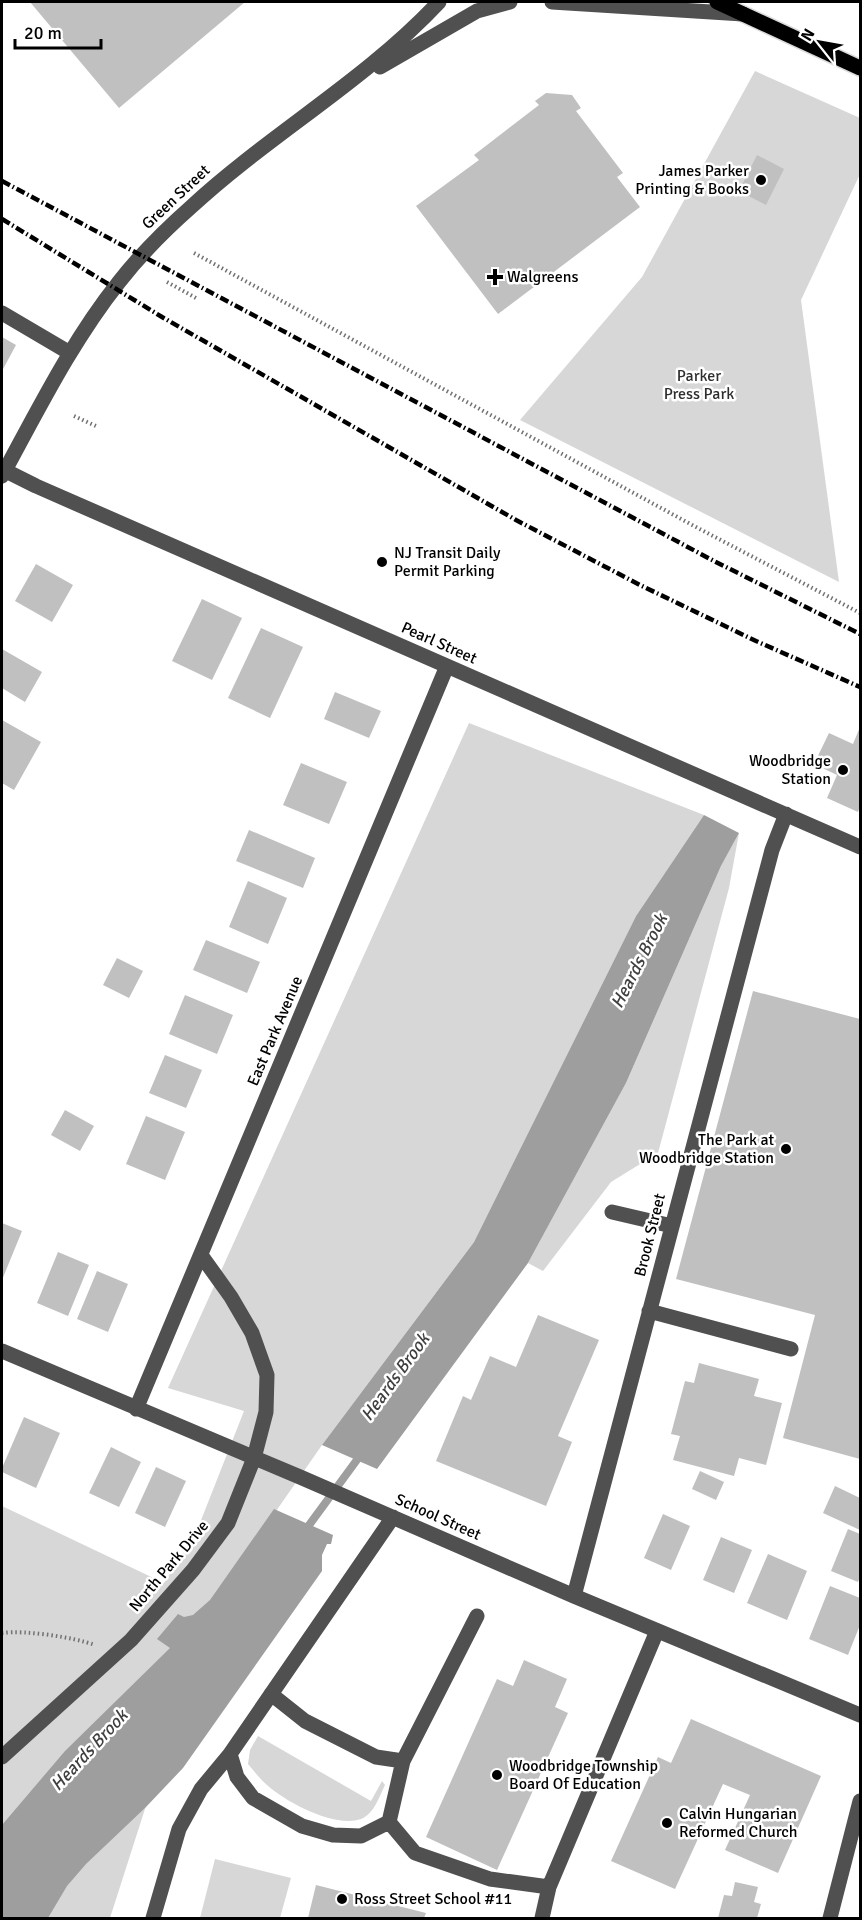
<svg xmlns="http://www.w3.org/2000/svg" width="862" height="1920" viewBox="0 0 862 1920" font-family="Signika,sans-serif">
<style>
.green{fill:#d7d7d7}
.water{fill:#9e9e9e}
.lines{fill:none;stroke-linecap:round;stroke-linejoin:round}
.stream{stroke:#9e9e9e;stroke-width:8}
.building{fill:#c0c0c0}
.major-casing{stroke:#dbdbdb;stroke-width:18}
.path{stroke:#727272;stroke-width:4;stroke-dasharray:1.5 3;stroke-linecap:butt}
.minor{stroke:#505050;stroke-width:15}
.major{stroke:#000;stroke-width:15}
.rail{stroke:#000;stroke-width:4.5;stroke-dasharray:9 3 1.5 3;stroke-linecap:butt}
.poi-dot{fill:#000;stroke:#fff;stroke-width:2}
.labels{text-anchor:middle;dominant-baseline:central;stroke-width:5;stroke-linejoin:round;paint-order:stroke}
.poi-label{font-size:16px;fill:#000;stroke:#fff;text-anchor:start}
.street-label{font-size:16px;fill:#000;stroke:#fff}
.park-label{font-size:16px;fill:#2e2e2e;stroke:#fff}
.water-label{font-size:18px;font-style:italic;fill:#3f3f3f;stroke:#fff}
</style>
<rect width="100%" height="100%" fill="#fff"/>
<path class="green" d="M755,71l105,47v56l-59,126 38,282 -319,-162 122,-143z
M469,723l235,92 -68,101 -162,326 -152,203 -112,161 -100,312h-108v-412l162,77 32,-50 48,-122 -76,-23z
M739,833l-10,55 -71,265 -47,29 -68,89 -15,-8 98,-180 95,-217z
M258,1736l113,65 11,-20 3,4c-6,12 -11,29 -24,34 -26,9 -74,-16 -94,-34 -7,-6 -13,-14 -19,-21l2,-14z
M215,1859l76,19 -11,40h-80z"/>
<path class="water" d="M704,815l35,18 -18,33 -95,217 -98,180 -151,206 -55,-24 152,-203 162,-326z
M274,1509l59,26 -2,9h-4l-5,11v16l-139,197 -37,39 -60,57 -19,22 -19,32h-46v-93l63,-74 105,-103 -13,-9 21,-25 6,3 9,-2 17,-15z"/>
<g class="lines">
<path class="stream" d="M304,1532l58,-79"/>
</g>
<path class="building" d="M30,2h215l-126,106z
M546,93l26,2 9,13 -5,3 47,62 -6,4 23,30 -142,107 -82,-108 63,-46 -5,-5 65,-50 -4,-4z
M757,155l27,14 -18,36 -27,-14z
M2,337l14,8 -14,26z
M36,564l37,21 -21,37 -37,-21z
M202,599l40,19 -30,62 -40,-19z
M261,628l42,19 -33,71 -42,-20z
M2,649l40,23 -17,30 -23,-14z
M335,692l46,19 -12,27 -45,-19z
M2,720l39,22 -27,48 -12,-7z
M860,727v79l-2,6 -31,-14 10,-23 -23,-11 15,-31 24,11z
M301,763l46,19 -18,42 -46,-19z
M249,830l66,28 -12,30 -67,-27z
M248,881l39,17 -19,46 -39,-17z
M206,940l54,22 -13,31 -54,-23z
M117,958l26,13 -14,27 -26,-13z
M753,991l107,28v440l-77,-21 32,-123 -139,-36z
M185,995l48,20 -16,39 -48,-20z
M165,1055l37,15 -16,38 -37,-15z
M65,1110l29,16 -14,25 -29,-16z
M146,1116l39,16 -20,48 -39,-16z
M2,1223l20,8 -20,49z
M58,1252l31,13 -21,51 -31,-13z
M97,1271l31,13 -20,48 -31,-13z
M538,1315l61,25 -41,96 14,6 -26,64 -110,-45 27,-65 8,4 19,-44 26,11z
M699,1363l60,16 -5,17 28,7 -16,62 -27,-7 -5,18 -61,-16 7,-24 -9,-2 14,-53 9,2z
M24,1417l36,16 -24,55 -34,-16v-4z
M111,1447l30,15 -22,45 -30,-14z
M156,1467l30,14 -21,46 -30,-14z
M700,1471l24,11 -8,18 -24,-11z
M835,1486l25,12v32l-37,-17z
M663,1514l27,12 -19,44 -27,-12z
M848,1529l12,5v43l-2,5 -27,-11z
M721,1537l31,13 -18,43 -31,-13z
M768,1554l39,17 -20,49 -40,-17z
M830,1586l30,12v27l-12,30 -39,-16z
M524,1660l43,19 -12,28 13,6 -71,157 -71,-33 71,-158 16,7z
M691,1719l130,57 -43,97 -53,-23 25,-55 -27,-11 -48,105 -64,-28 47,-104 13,6z
M735,1882l23,5 -4,15 7,2 -4,14h-39l6,-23 8,1z
M316,1885l110,28 -2,5h-116z"/>
<g class="lines">
<defs>
<path id="major" d="M717,2l143,66"/>
</defs>
<use href="#major" class="major-casing"/>
<path class="path" d="M194,253l500,273 166,87
M167,282l29,16
M74,416l22,10
M2,1633c23,-3 71,4 93,12"/>
<path class="minor" d="M552,2l191,12
M380,67l97,-56 33,-9
M2,313l68,40
M4,470l32,16 824,361
M2,476c36,-66 70,-135 117,-194 21,-27 46,-52 72,-75 79,-73 174,-126 248,-205
M612,1212l60,14
M649,1311l142,38
M2,1351l298,126 274,119 286,119
M136,1409l311,-743
M574,1596l198,-746 14,-36
M271,1694l34,27 71,36 27,4
M230,1754l7,23 16,21 49,28 31,9 28,1 28,-14 26,31 75,26 59,8 108,-256
M2,1757l129,-117 62,-70 35,-47 26,-65 12,-46 1,-37 -15,-42 -21,-36 -30,-42
M389,1822l14,-61 74,-145
M153,1918l26,-89 22,-40 29,-35 163,-237
M542,1918l7,-31
M830,1918l30,-117"/>
<use href="#major" class="major"/>
<path class="rail" d="M2,181l712,380 146,73
M2,219l160,98 354,203 124,65 116,56 104,46"/>
</g>
<g class="poi-dot">
<circle cx="761" cy="180" r="6"/>
<path d="M492 268h6v6h6v6h-6v6h-6v-6h-6v-6h6z"/>
<circle cx="382" cy="562" r="6"/>
<circle cx="843" cy="770" r="6"/>
<circle cx="786" cy="1149" r="6"/>
<circle cx="497" cy="1775" r="6"/>
<circle cx="667" cy="1823" r="6"/>
<circle cx="342" cy="1899" r="6"/>
</g>
<g class="labels">
<g class="poi-label">
<text x="749" y="171" text-anchor="end">James Parker<tspan x="749" dy="18">Printing &amp; Books</tspan></text>
<text x="507" y="277">Walgreens</text>
<text x="394" y="553">NJ Transit Daily<tspan x="394" dy="18">Permit Parking</tspan></text>
<text x="831" y="761" text-anchor="end">Woodbridge<tspan x="831" dy="18">Station</tspan></text>
<text x="774" y="1140" text-anchor="end">The Park at<tspan x="774" dy="18">Woodbridge Station</tspan></text>
<text x="509" y="1766">Woodbridge Township<tspan x="509" dy="18">Board Of Education</tspan></text>
<text x="679" y="1814">Calvin Hungarian<tspan x="679" dy="18">Reformed Church</tspan></text>
<text x="354" y="1899">Ross Street School #11</text>
</g>
<g class="street-label">
<text transform="translate(176 197) rotate(-43)">Green Street</text>
<text transform="translate(439 643) rotate(24)">Pearl Street</text>
<text transform="translate(275 1031) rotate(-67)">East Park Avenue</text>
<text transform="translate(650 1235) rotate(-76)">Brook Street</text>
<text transform="translate(438 1517) rotate(24)">School Street</text>
<text transform="translate(169 1566) rotate(-50)">North Park Drive</text>
</g>
<g class="park-label">
<text x="699" y="376">Parker<tspan x="699" dy="18">Press Park</tspan></text>
</g>
<g class="water-label">
<text transform="translate(639 961) rotate(-63)">Heards Brook</text>
<text transform="translate(395 1377) rotate(-54)">Heards Brook</text>
<text transform="translate(89 1750) rotate(-47)">Heards Brook</text>
</g>
</g>
<rect width="862" height="1920" fill="none" stroke="#000000" stroke-width="6"/>
<g transform="translate(820 42) rotate(301)" stroke="#ffffff" stroke-width="4.5" paint-order="stroke">
<path d="M0-4.5L10 22L0 15L-10 22Z" fill="#000000"/>
<text y="-9" font-size="16" font-weight="bold" text-anchor="middle" fill="#000000">N</text>
</g>
<path d="M15 39v9h86v-9" fill="none" stroke="#000000" stroke-width="3"/>
<text x="24" y="39" font-size="18" fill="#000000" stroke="#ffffff" stroke-width="4.5" paint-order="stroke">20 m</text>
</svg>
